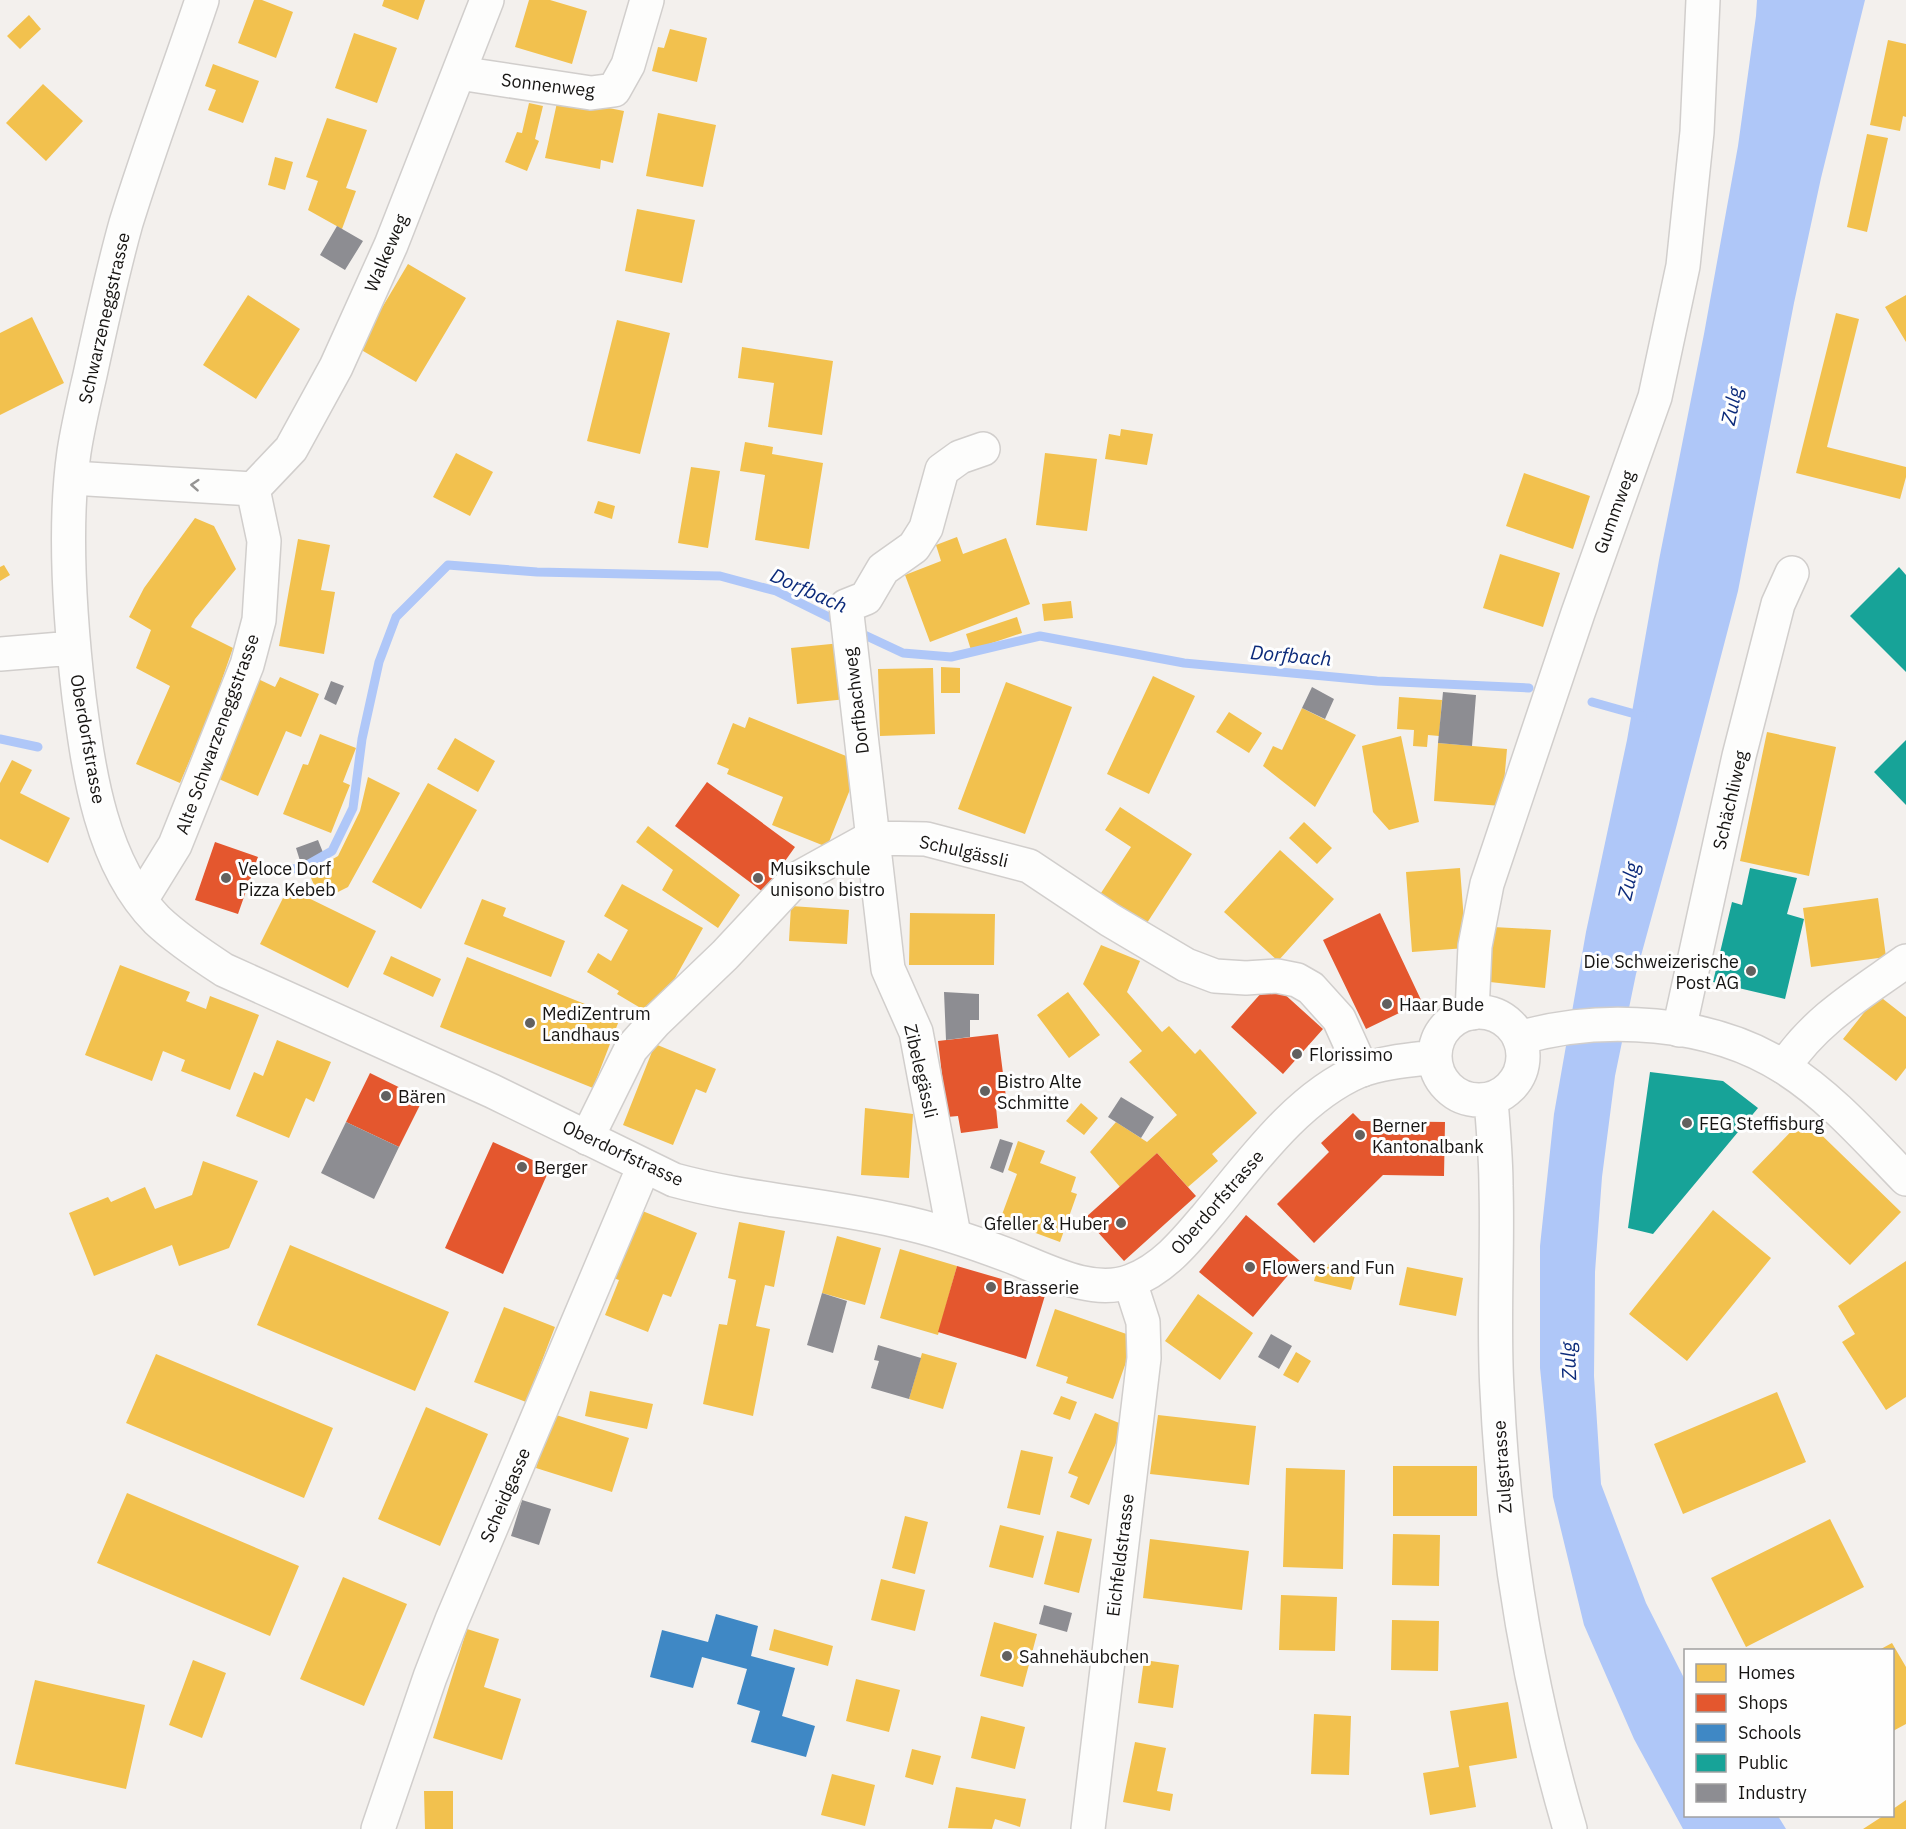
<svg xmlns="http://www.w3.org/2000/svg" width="1906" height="1829" viewBox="0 0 1906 1829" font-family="'IBM Plex Sans',sans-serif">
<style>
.water{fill:#afc7f8}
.homes{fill:#f2c14e}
.shops{fill:#e4572e}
.schools{fill:#3f88c5}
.public{fill:#17a398}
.industry{fill:#8d8d92}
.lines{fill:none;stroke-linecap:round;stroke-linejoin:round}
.stream{stroke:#afc7f8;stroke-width:9}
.street-casing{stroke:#d1cecc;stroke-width:36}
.secondary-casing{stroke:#d1cecc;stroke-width:36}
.street{stroke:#fdfdfc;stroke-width:33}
.secondary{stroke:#fdfdfc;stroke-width:33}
.oneway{stroke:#959493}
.poi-dot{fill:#63615f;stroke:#fefefe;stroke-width:2}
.labels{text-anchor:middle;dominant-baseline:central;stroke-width:6;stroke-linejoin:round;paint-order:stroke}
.street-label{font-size:18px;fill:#161412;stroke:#fefefe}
.poi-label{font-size:18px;fill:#161412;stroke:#fefefe;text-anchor:start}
.water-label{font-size:20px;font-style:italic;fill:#0b2a7a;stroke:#fefefe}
</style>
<rect width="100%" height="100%" fill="#f3f0ed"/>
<path class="water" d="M1757,0h108l-44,178 -27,125 -56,288 -62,237 -40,146 -21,102 -13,101 -7,95 -1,104 7,108 45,119 39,77 1,136h92l8,13h-103l-49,-90 -50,-114 -31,-128 -13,-129v-122l14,-132 32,-182 41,-192 32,-180 45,-226 34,-188 18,-130z"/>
<path class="homes" d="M254,0h8l31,12 -17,46 -38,-15z
M384,0h41l-7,20 -36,-14z
M529,0h21l37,11 -15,53 -57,-17z
M29,15l12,14 -21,20 -13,-13z
M670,29l37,9 -10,44 -45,-11 6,-24 6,1z
M354,33l43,15 -20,55 -42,-15z
M1888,40l18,4v73l-3,-1 -3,15 -30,-6z
M213,64l46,17 -16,42 -35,-13 8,-20 -11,-4z
M43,84l40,37 -37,40 -40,-38z
M558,98l66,13 -11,52 -12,-3 -1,9 -55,-11z
M529,103l14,3 -8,33 4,2 -12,30 -22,-9 12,-30 5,1z
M658,113l58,12 -13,62 -57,-11z
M327,118l40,12 -21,58 10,3 -14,38 -34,-19 10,-29 -12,-4z
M1867,134l21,4 -21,94 -20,-5z
M275,157l18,5 -8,28 -17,-5z
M637,209l58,11 -13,63 -57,-12z
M408,264l58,34 -50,84 -58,-34z
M248,295l52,34 -44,70 -53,-34z
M1906,295v47l-21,-35z
M1836,313l23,6 -32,128 79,20v10l-6,22 -104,-26z
M32,317l32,66 -64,32v-82z
M617,320l53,13 -30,121 -53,-13z
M742,347l91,14 -11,74 -54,-8 6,-44 -36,-5z
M1121,429l32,5 -6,31 -42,-6 4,-25 11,2z
M745,442l28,5 -1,7 51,9 -14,86 -54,-9 10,-65 -25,-4z
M456,453l37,19 -23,44 -37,-19z
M1045,453l52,6 -10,72 -51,-6z
M691,467l29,4 -12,77 -30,-5z
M1524,473l66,23 -17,53 -67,-23z
M598,501l17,5 -3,13 -18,-6z
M195,518l19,8 22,43 -41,50 -4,8 42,21 -20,57 -33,78 -44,-19 34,-78 -34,-18 15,-38 -22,-13 15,-29z
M957,537l6,17 43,-16 24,66 -100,38 -25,-67 36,-14 -5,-16z
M298,539l32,6 -9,45 14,2 -11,62 -45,-8z
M1500,554l60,19 -17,54 -60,-19z
M4,565l6,10 -10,6v-14z
M1071,601l2,17 -29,3 -2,-17z
M1017,617l5,16 -51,17 -5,-16z
M841,643l6,56 -50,5 -6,-56z
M941,667l19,1v25h-19z
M933,668l2,66 -55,2 -2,-67z
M1153,676l42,20 -46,98 -42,-20z
M280,677l39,17 -18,43 -15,-6 -28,65 -46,-20 44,-98 19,9z
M1006,682l66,25 -47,127 -67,-25z
M1399,697l43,3 -3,36 -11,-1 -1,12 -14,-1 1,-16 -17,-1z
M1302,708l54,27 -41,72 -52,-41 10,-20 9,4z
M1229,712l33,21 -13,20 -33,-21z
M749,717l112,45 -34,85 -55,-22 11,-28 -56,-23 2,-5 -12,-5 16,-41 12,5z
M1767,732l69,15 -27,129 -69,-15z
M320,734l36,14 -13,34 7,3 -19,48 -48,-19 20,-50 5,1z
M1401,736l18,86 -30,8 -16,-18 -11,-66z
M455,738l40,23 -17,31 -41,-23z
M1438,743l69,6 -5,57 -68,-5z
M12,760l20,10 -12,23 50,25 -22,45 -48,-24v-56z
M368,777l32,16 -52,94 -14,7 -20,-9 -5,-12 29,-17 22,-45z
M428,783l49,27 -56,99 -49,-27z
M1120,807l72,47 -47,72 -46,-30 32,-49 -26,-17z
M1304,822l28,26 -15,16 -28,-26z
M648,826l92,69 -22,33 -56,-38 11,-20 -37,-28z
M1280,850l54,49 -56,62 -54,-49z
M1460,868l6,80 -54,4 -6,-80z
M622,884l81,44 -49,88 -37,-22 2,-3 -32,-19 11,-19 13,8 17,-31 -24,-14z
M288,888l88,43 -28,57 -88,-44z
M1878,898l8,59 -75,10 -8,-59z
M482,899l24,9 -3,8 62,25 -14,36 -87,-33z
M791,906l58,4 -2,34 -58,-3z
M910,913l85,1 -1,51h-85z
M1493,927l58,3 -6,58 -55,-6z
M1101,945l39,16 -13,31 35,40 7,-6 26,28 5,-5 57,64 -45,41 6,7 -30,26 -31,-34 -37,34 -30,-35 26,-30 31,20 30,-27 -48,-53 13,-11 -59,-67z
M391,956l50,23 -8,18 -50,-23z
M467,957l153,61 -27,70 -153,-61z
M120,965l70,27 -4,9 20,8 4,-13 49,19 -29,75 -49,-19 4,-11 -22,-9 -11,30 -67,-26z
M1068,992l32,43 -31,23 -32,-43z
M1878,995l28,22v51l-10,13 -53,-42z
M277,1040l54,22 -17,40 -8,-4 -17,40 -53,-22 18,-44 9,4z
M655,1044l61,25 -10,24 -10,-4 -23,56 -50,-20z
M1081,1103l17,15 -14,17 -18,-14z
M865,1108l48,6 -4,64 -48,-3z
M1804,1118l97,94 -51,53 -98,-93z
M1018,1141l27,10 -5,12 36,14 -5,15 6,2 -17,48 -60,-22 17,-46 -9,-4z
M203,1161l55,20 -29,67 -50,18 -7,-21 -78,31 -25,-63 39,-16 3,5 34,-15 10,22 37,-14z
M640,1210l57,23 -26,64 -8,-3 -15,38 -43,-17 14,-35 -6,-2z
M1713,1210l58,48 -84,103 -58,-47z
M739,1222l46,9 -11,56 -9,-2 -9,41 14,3 -17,87 -50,-12 16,-80 8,1 9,-45 -8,-2z
M837,1236l44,12 -16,57 -43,-12z
M290,1245l159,67 -34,79 -158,-66z
M900,1249l57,17 -19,69 -58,-17z
M1906,1261v136l-20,13 -44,-68 13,-8 -17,-28z
M1319,1262l37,10 -5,18 -37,-9z
M1407,1267l56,11 -7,38 -57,-11z
M1198,1294l55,39 -33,47 -55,-39z
M504,1307l51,20 -29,75 -52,-20z
M1055,1309l80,28 -22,62 -47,-16 2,-6 -32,-11z
M1296,1352l15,9 -13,22 -15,-8z
M922,1353l35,10 -14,46 -34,-10z
M156,1354l177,74 -29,70 -178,-75z
M590,1391l63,13 -6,25 -62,-13z
M1777,1392l29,70 -123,52 -29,-70z
M1061,1396l16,6 -7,18 -17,-6z
M426,1407l62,27 -48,112 -62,-27z
M1095,1413l29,12 -35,80 -19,-8 8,-20 -10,-4z
M553,1414l76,24 -17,54 -76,-24z
M1158,1415l98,11 -7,59 -99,-11z
M1021,1450l32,7 -13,58 -33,-7z
M1393,1466h84v50h-84z
M1286,1468l59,2 -2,99 -60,-2z
M127,1493l172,73 -29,70 -173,-73z
M905,1516l23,6 -13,52 -23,-6z
M1830,1519l34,68 -118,60 -35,-69z
M1000,1525l44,11 -11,42 -44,-11z
M1057,1531l35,8 -13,54 -35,-9z
M1393,1534l47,1 -1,51 -47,-1z
M1150,1539l99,12 -7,59 -99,-12z
M343,1577l64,27 -43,102 -64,-27z
M881,1579l44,11 -10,41 -44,-11z
M1281,1595l56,2 -2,54 -56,-1z
M1392,1620l47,1 -1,50 -47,-1z
M994,1622l43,12 -14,53 -43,-11z
M467,1629l32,10 -15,48 37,12 -19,61 -69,-22z
M774,1629l59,17 -5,20 -59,-16z
M1892,1643l14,24v57l-13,7v-81h-14z
M193,1660l33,13 -24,65 -33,-13z
M1144,1660l35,5 -6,43 -35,-5z
M856,1679l44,11 -11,42 -43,-11z
M35,1680l110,25 -19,84 -111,-25z
M1508,1702l9,56 -48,8 7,41 -46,8 -7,-42 36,-6 -9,-56z
M1314,1714l37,2 -2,59 -38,-1z
M981,1716l44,11 -10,42 -44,-11z
M1135,1742l31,6 -9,43 16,3 -3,17 -47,-9z
M912,1749l29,7 -8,29 -28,-8z
M832,1774l43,11 -10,41 -44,-11z
M956,1787l70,12 -6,28 -25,-8 -3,10 -44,-1z
M424,1791h29v38h-28z
M1906,1800v29h-43l20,-13h9l1,-7z"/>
<path class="shops" d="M707,782l88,65 -32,45 -88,-66z
M215,842l43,15 -20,57 -43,-14z
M1380,913l42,89 -56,27 -43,-89z
M1271,982l52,47 -40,45 -52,-47z
M998,1034l9,71 -11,2 2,21 -37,5 -3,-17 -11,1 -9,-76z
M370,1073l53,26 -24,48 -53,-25z
M1353,1113l8,8 84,1 -1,54 -61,-1 -69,68 -37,-39 52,-52 -8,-9z
M493,1142l57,26 -47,106 -58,-26z
M1157,1153l39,43 -72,65 -39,-43z
M1246,1215l54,46 -47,56 -54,-45z
M957,1266l89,26 -20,67 -88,-27z"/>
<path class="schools" d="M716,1614l42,12 -7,30 44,12 -13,48 33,10 -9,31 -55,-15 9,-31 -23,-7 10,-35 -45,-12 -9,31 -43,-11 12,-47 46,12z"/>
<path class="public" d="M1899,567l7,8v97l-56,-56z
M1906,740v65l-32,-33z
M1750,868l47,10 -10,36 17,5 -19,80 -72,-17 19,-80 10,3z
M1650,1072l73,9 35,27 -105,126 -25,-6z"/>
<path class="industry" d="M337,226l26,15 -18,29 -25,-15z
M331,681l13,5 -8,19 -12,-6z
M1312,687l22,12 -9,20 -23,-11z
M1443,692l33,3 -4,51 -34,-3z
M318,840l6,15 -23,9 -5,-16z
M944,992l35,2v26h-9v17l-24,3z
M1121,1097l33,20 -13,21 -33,-21z
M346,1122l53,25 -25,52 -53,-26z
M1000,1139l13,4 -10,30 -13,-5z
M822,1293l25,8 -14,52 -26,-8z
M1271,1334l21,12 -13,23 -21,-12z
M878,1345l43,13 -12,41 -38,-11 8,-27 -5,-1z
M522,1500l29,9 -12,36 -28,-9z
M1044,1605l28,8 -5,19 -28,-8z"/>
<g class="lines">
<path class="stream" d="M856,631l47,22 48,4 89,-21 144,27 193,18 152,7
M1592,702l50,14
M0,739l38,8
M271,871l31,-3 30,-17 21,-43 9,-69 17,-77 17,-45 52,-52 89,7 183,4 56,15 65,32"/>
<defs>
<path id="street" d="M459,73l132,20 23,-3 14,-25 19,-65
M72,478l181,11
M253,489l38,-40 45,-82 55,-122 96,-245
M141,900l34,-55 72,-180 12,-45 5,-79 -11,-52
M1472,1013l3,-67 12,-62 91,-271 77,-216 28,-131 14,-134 6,-132
M1679,1030l60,-274 39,-152 14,-31
M1784,1067c32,-48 76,-73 122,-106
M587,1138l44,-89 24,-27 70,-67 70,-75 76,-42 55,1 103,27 81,54 76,45 29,11 31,2 31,-2 20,4 14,8 28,31 23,51
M954,1235l-38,-203 -28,-63 -42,-363 20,-8 17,-29 31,-22 12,-19 16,-58 18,-13 23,-8
M378,1829l52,-152 22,-57 192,-454
M1088,1829l56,-471 -1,-36 -13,-40"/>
<path id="secondary" d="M202,0c-25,75 -53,148 -76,223 -14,50 -25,101 -36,152 -6,26 -12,51 -16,77 -11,76 -4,168 5,245 10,76 22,166 78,223 20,19 44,35 67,50l268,121 182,89c73,20 150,24 223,41 39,8 76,21 113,35 36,14 82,40 121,25 32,-12 54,-39 75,-64 43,-51 90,-119 153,-146 24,-9 51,-11 76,-14
M0,654l73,-6
M1435 1056a44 44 0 1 1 88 0a44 44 0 1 1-88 0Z
M1519,1038c83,-24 192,-18 266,30 46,29 83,72 121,111
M1491,1099c2,29 5,58 5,87 2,68 -3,136 1,204 7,149 31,296 73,439"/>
</defs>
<use href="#street" class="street-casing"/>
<use href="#secondary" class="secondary-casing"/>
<use href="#street" class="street"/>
<use href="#secondary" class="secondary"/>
</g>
<defs><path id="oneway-chevron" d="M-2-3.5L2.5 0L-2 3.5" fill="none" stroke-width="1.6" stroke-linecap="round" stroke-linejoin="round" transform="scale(1.5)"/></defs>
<use class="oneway" href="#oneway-chevron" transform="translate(195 485) rotate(-176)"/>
<g class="poi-dot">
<circle cx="226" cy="878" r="6"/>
<circle cx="758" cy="878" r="6"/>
<circle cx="1751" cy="971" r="6"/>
<circle cx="1387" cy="1004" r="6"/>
<circle cx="530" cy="1023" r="6"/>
<circle cx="1297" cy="1054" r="6"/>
<circle cx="985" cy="1091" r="6"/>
<circle cx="386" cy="1096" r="6"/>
<circle cx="1687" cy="1123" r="6"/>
<circle cx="1360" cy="1135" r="6"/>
<circle cx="522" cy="1167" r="6"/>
<circle cx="1121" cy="1223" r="6"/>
<circle cx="1250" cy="1267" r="6"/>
<circle cx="991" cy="1287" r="6"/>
<circle cx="1007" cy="1656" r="6"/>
</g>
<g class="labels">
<g class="street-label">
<text transform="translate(548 85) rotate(7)">Sonnenweg</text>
<text transform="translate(386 253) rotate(-67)">Walkeweg</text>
<text transform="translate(104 318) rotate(-77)">Schwarzeneggstrasse</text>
<text transform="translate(1614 512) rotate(-70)">Gummweg</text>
<text transform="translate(856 701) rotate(-97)">Dorfbachweg</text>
<text transform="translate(217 734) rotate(-70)">Alte Schwarzeneggstrasse</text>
<text transform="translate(88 739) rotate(80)">Oberdorfstrasse</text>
<text transform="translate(1730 800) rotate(-77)">Schächliweg</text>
<text transform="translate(964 851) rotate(13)">Schulgässli</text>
<text transform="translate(921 1071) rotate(77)">Zibelegässli</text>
<text transform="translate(623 1153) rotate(25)">Oberdorfstrasse</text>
<text transform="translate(1217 1202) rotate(-49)">Oberdorfstrasse</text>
<text transform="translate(1502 1467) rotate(-94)">Zulgstrasse</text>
<text transform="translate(505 1495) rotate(-67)">Scheidgasse</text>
<text transform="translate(1120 1555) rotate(-83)">Eichfeldstrasse</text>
</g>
<g class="poi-label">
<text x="238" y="868">Veloce Dorf<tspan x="238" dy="21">Pizza Kebeb</tspan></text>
<text x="770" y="868">Musikschule<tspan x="770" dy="21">unisono bistro</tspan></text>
<text x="1739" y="961" text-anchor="end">Die Schweizerische<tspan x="1739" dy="21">Post AG</tspan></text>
<text x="1399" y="1004">Haar Bude</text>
<text x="542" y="1013">MediZentrum<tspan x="542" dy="21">Landhaus</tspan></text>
<text x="1309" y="1054">Florissimo</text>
<text x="997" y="1081">Bistro Alte<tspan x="997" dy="21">Schmitte</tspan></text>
<text x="398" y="1096">Bären</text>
<text x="1699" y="1123">FEG Steffisburg</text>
<text x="1372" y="1125">Berner<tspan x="1372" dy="21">Kantonalbank</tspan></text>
<text x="534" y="1167">Berger</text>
<text x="1109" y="1223" text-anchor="end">Gfeller &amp; Huber</text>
<text x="1262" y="1267">Flowers and Fun</text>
<text x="1003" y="1287">Brasserie</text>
<text x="1019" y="1656">Sahnehäubchen</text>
</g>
<g class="water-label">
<text transform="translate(1731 406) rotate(-78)">Zulg</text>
<text transform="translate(809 590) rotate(24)">Dorfbach</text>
<text transform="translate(1291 655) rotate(5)">Dorfbach</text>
<text transform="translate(1628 881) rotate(-77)">Zulg</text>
<text transform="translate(1568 1361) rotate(-92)">Zulg</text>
</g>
</g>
<rect x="1684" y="1649" width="210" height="168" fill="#fefefe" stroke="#a1a0a0" stroke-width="1.5"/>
<rect x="1696" y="1664" width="30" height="18" fill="#f2c14e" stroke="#a1a0a0" stroke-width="1.5"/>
<text x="1738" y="1679" font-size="18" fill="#161412">Homes</text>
<rect x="1696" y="1694" width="30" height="18" fill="#e4572e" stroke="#a1a0a0" stroke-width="1.5"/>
<text x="1738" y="1709" font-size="18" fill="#161412">Shops</text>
<rect x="1696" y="1724" width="30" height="18" fill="#3f88c5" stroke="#a1a0a0" stroke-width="1.5"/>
<text x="1738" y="1739" font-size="18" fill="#161412">Schools</text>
<rect x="1696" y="1754" width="30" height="18" fill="#17a398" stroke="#a1a0a0" stroke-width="1.5"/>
<text x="1738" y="1769" font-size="18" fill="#161412">Public</text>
<rect x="1696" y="1784" width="30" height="18" fill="#8d8d92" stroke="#a1a0a0" stroke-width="1.5"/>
<text x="1738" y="1799" font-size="18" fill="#161412">Industry</text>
</svg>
